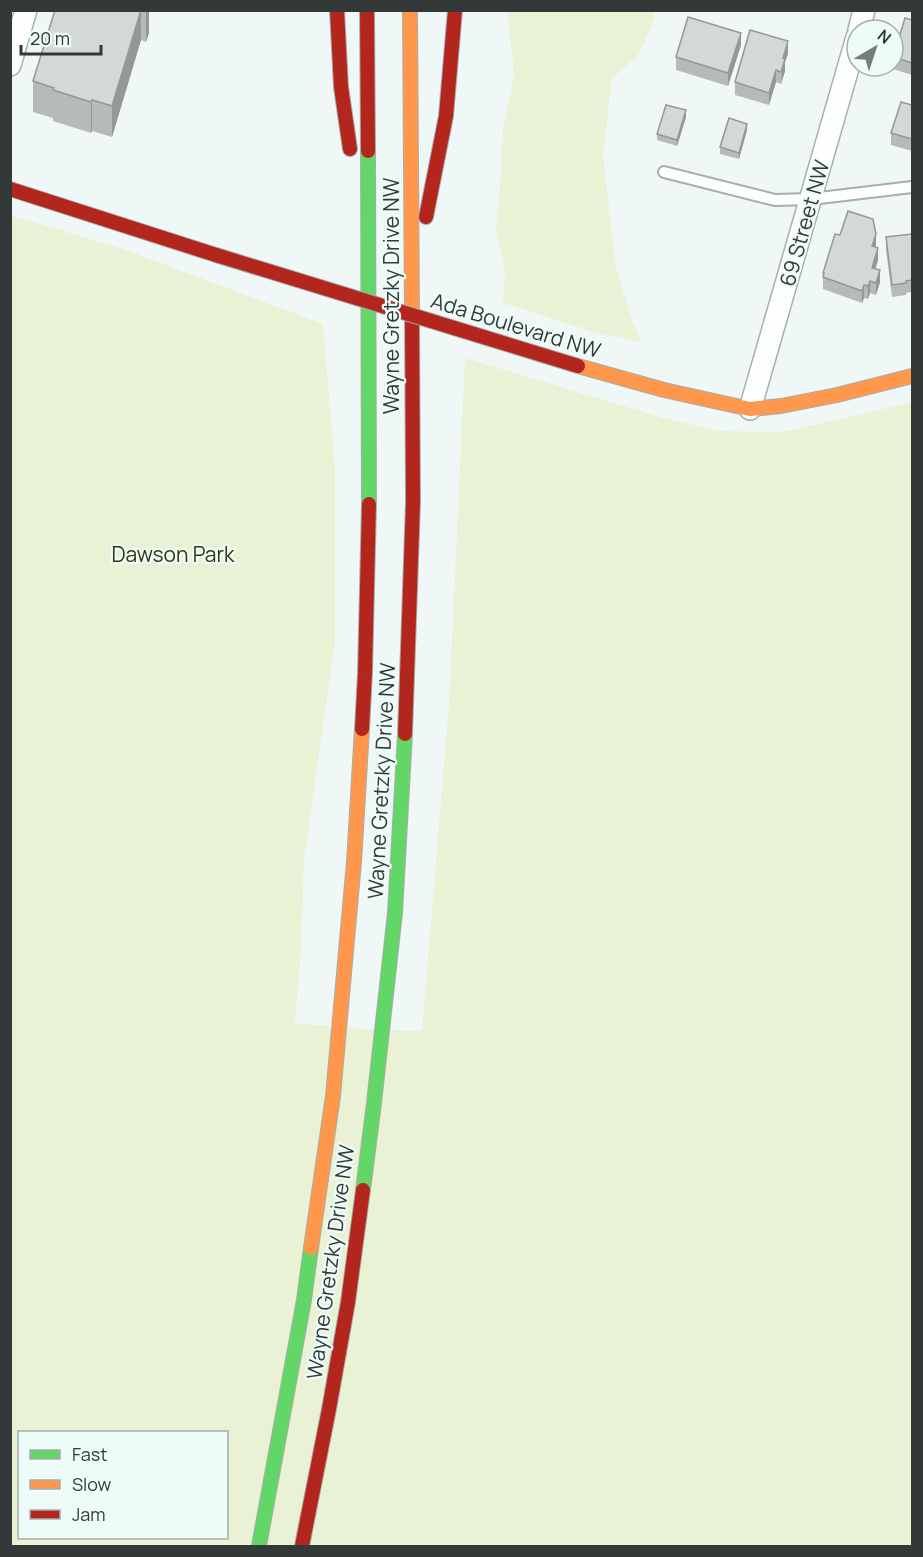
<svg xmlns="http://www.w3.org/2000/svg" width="923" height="1557" viewBox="0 0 923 1557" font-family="Manrope,sans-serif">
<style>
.green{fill:#eaf2d5;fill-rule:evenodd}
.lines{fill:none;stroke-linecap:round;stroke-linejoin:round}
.lane-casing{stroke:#a8aead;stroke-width:14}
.street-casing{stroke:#a8aead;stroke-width:24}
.fast-casing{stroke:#a8aead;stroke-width:16}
.slow-casing{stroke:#a8aead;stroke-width:16}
.jam-casing{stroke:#a8aead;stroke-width:16}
.lane{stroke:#fdfefe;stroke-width:10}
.street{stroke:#fdfefe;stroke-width:21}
.fast{stroke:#63d668;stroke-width:14}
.slow{stroke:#ff974d;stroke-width:14}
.jam{stroke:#b3261e;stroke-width:14}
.jam-bridge-casing{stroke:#a8aead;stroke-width:16;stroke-linecap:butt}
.jam-bridge{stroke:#b3261e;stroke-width:14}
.wall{fill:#b5bbb9}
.shaded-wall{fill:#949896}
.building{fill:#d3d9d7;stroke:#949896;stroke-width:1.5}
.labels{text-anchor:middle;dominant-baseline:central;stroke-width:4.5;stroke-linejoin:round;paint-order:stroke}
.street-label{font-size:21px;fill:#333938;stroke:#edfcf9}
.park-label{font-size:21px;fill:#343909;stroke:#edfcf9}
</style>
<rect width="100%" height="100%" fill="#f0f8f7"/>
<path class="green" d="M509,11h144l2,7 -17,38 -26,22 -9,77 13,112 15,50 10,25 -44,-9 -94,-30 2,-30 -9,-45 4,-41 3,-58 11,-54 -6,-59z
M10,215l116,35 197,74 12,144v173l-31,220 -3,88 -6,74 67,6 60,2 27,-327 16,-346 195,59 59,14 63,1 55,-12 75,-18v1144h-901zM20,1432h206v106h-206z"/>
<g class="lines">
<defs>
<path id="lane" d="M664,172l111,28 36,-1 101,-12"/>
<path id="street" d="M859,30l5,-20
M10,65l16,-55
M750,409l107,-372"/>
<path id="fast" d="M368,151l1,353
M363,1190l11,-87 21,-190 10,-179
M259,1546l45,-246 7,-52"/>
<path id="slow" d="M410,10l2,306
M578,366l86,24 86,19 31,-3 56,-11 75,-19
M311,1248l22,-152 21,-234 8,-133"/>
<path id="jam" d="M337,10l4,77 9,62
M367,10l1,141
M10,189l206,66
M426,217l20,-101 9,-106
M362,729l3,-56 4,-169
M405,734l8,-232 -1,-186
M302,1546l27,-137 19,-107 15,-112"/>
</defs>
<use href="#lane" class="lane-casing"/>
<use href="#street" class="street-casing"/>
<use href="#fast" class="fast-casing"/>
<use href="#slow" class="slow-casing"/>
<use href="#jam" class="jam-casing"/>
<use href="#lane" class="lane"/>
<use href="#street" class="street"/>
<use href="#fast" class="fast"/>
<use href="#slow" class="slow"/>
<use href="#jam" class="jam"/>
<defs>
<path id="jam-bridge" d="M216,255l362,111"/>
</defs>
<use href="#jam-bridge" class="jam-bridge-casing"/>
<use href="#jam-bridge" class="jam-bridge"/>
</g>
<path class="wall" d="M55,10h94v23l-3,9 -5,-2 -29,97 -20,-6 -1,2 -38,-12v-3l-20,-6v-31z
M912,20v55l-19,-6v-12z
M741,45l-13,41 -52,-16v-13z
M788,54l-3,8v9l-4,13 -5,-2 -7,23 -34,-10v-13z
M912,105v46l-21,-6v-12z
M686,117l-9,29 -20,-6v-6z
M747,130l-8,29 -19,-5v-7z
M912,234v58l-6,1v2l-14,2 -6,-47v-13z
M876,247l2,13 -3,9 5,13 -4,13 -6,-2 -2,6 -4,-1 -2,5 -39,-14v-16z"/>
<path class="shaded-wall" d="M141,10v30l-29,97v-31z
M149,10v23l-3,9v-31z
M741,33v12l-13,41v-13z
M788,41v13l-3,8v9l-4,13 2,-26z
M776,70v12l-7,23v-12z
M92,100v31l-1,2v-31z
M686,110v7l-9,29v-6z
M747,124v6l-8,29v-6z
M876,234v13l-4,12v-13z
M878,248v12l-6,20v-12z
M880,270v12l-4,13v-12z
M870,281v12l-2,6v-13z
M864,285v13l-2,5v-12z"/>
<path class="building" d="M55,10h86l-29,96 -20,-6 -1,2 -38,-12 1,-2 -21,-7z
M688,17l53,16 -13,40 -52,-16z
M905,18l7,2v43l-19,-6z
M750,30l38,11 -5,17 2,1 -4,13 -5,-2 -7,23 -34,-11z
M901,102l11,3v34l-21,-6z
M666,105l20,5 -9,30 -20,-6z
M729,118l18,6 -8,29 -19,-6z
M848,211l25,8 3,15 -4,12 6,2 -6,20 8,2 -4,13 -6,-2 -2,5 -4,-1 -2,6 -39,-14 1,-4h-1l12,-39 5,1z
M912,234v46l-6,1v2l-14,2 -6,-48z"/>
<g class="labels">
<g class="street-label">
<text transform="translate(804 223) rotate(-74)">69 Street NW</text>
<text transform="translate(391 296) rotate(-90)">Wayne Gretzky Drive NW</text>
<text transform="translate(516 325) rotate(17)">Ada Boulevard NW</text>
<text transform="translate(381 781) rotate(-87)">Wayne Gretzky Drive NW</text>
<text transform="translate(330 1262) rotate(-82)">Wayne Gretzky Drive NW</text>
</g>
<g class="park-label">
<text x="173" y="554">Dawson Park</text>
</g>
</g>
<rect width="923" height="1557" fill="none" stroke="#333938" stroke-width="24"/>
<rect x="18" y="1431" width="210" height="108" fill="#edfcf9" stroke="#a3aeac" stroke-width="1.5"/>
<rect x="30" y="1450" width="30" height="9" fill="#63d668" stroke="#a3aeac" stroke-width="1.5"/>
<text x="72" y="1461" font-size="18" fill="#333938">Fast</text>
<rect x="30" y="1480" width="30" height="9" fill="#ff974d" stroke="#a3aeac" stroke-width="1.5"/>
<text x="72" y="1491" font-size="18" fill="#333938">Slow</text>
<rect x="30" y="1510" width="30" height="9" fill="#b3261e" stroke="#a3aeac" stroke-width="1.5"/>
<text x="72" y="1521" font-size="18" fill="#333938">Jam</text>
<g transform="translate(875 48) rotate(39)"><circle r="28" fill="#edfcf9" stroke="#a3aeac" stroke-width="1.5"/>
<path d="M0-4.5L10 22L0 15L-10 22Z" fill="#757c7b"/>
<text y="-9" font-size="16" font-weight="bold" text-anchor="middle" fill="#333938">N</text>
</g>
<path d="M21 45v9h80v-9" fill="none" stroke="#333938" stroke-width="3"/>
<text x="30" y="45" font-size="18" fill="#333938" stroke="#edfcf9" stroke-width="4.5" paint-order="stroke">20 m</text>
</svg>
